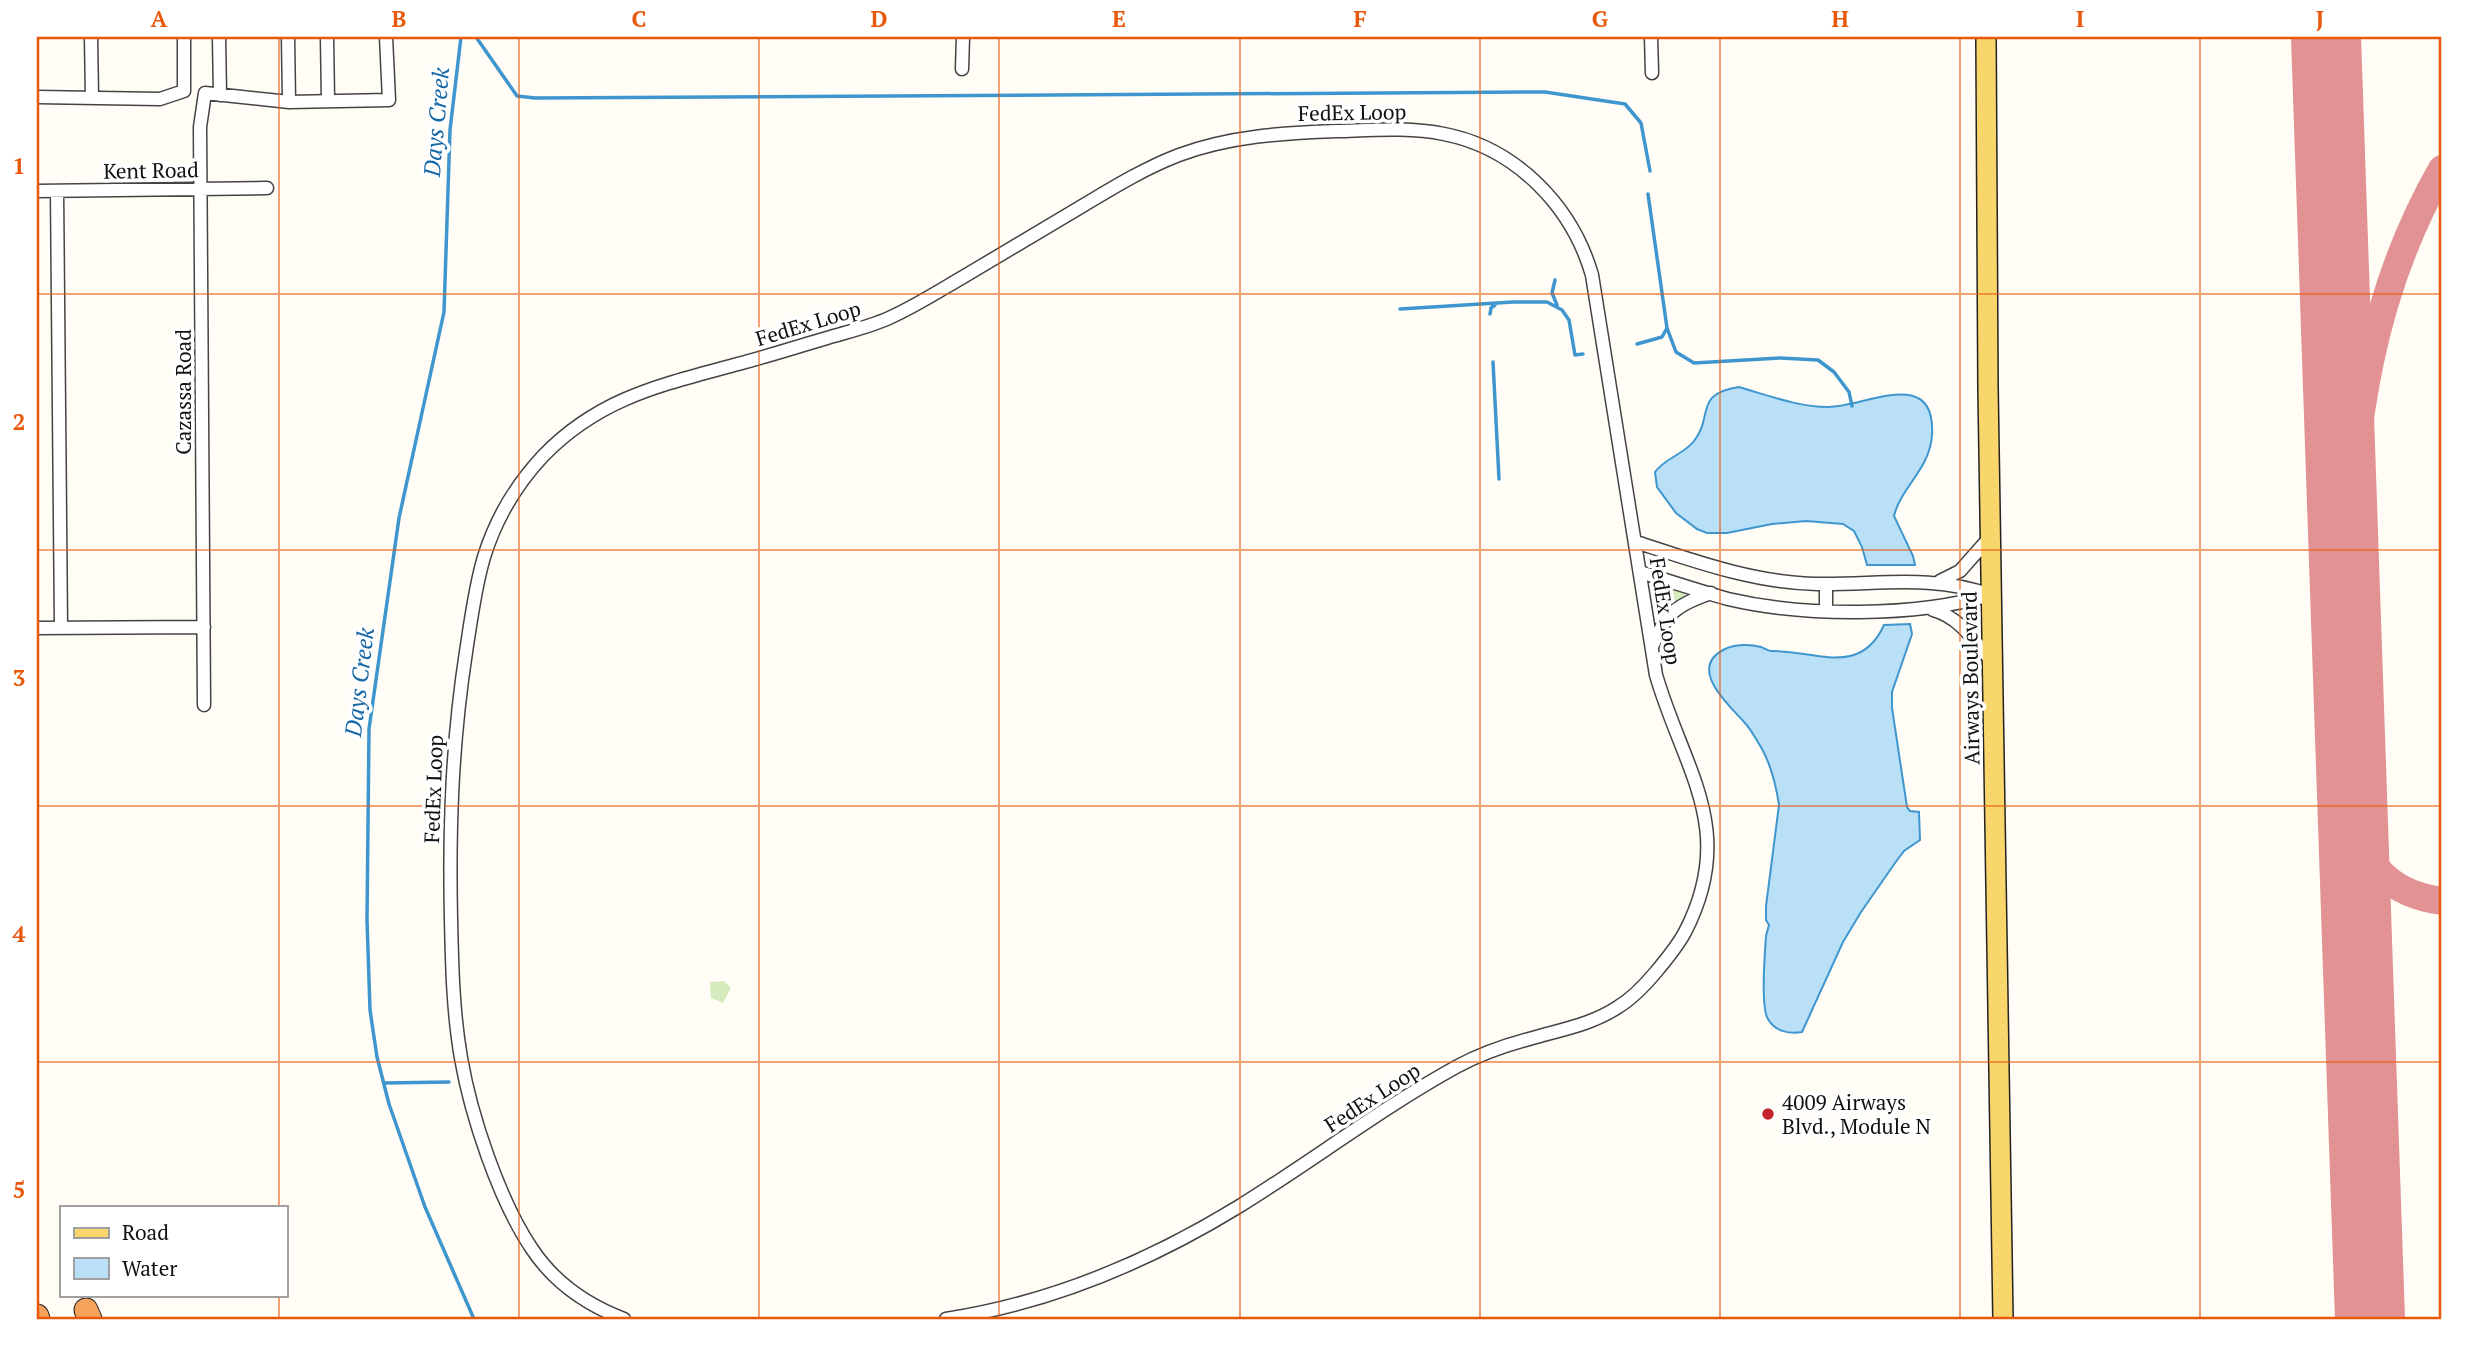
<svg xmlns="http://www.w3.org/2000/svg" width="2479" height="1356" viewBox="0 0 2479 1356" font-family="'PT Serif',serif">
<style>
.green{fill:#d5ebbd}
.water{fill:#b9e0f7;stroke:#3f96cf;stroke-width:2}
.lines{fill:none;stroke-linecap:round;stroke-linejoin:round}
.stream{stroke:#3f96cf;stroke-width:3.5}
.taxiway{stroke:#e29292;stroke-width:28}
.runway{stroke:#e29292;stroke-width:70}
.minor-casing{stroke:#444;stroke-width:15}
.primary-casing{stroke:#222;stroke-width:22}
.motorway-casing{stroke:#222;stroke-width:25}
.minor{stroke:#fff;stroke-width:12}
.primary{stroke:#f9d66b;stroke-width:19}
.motorway{stroke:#f5a25d;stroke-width:23}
.grid{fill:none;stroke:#e8590c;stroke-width:2;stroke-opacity:0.55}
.poi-dot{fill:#c4262e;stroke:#fff;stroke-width:2.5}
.labels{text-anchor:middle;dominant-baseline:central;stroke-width:7;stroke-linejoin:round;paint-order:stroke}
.street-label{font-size:21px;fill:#111;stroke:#fff}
.poi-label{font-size:21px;fill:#111;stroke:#fff;text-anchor:start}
.water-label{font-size:23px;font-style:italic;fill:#1768a6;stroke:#fff}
.neatline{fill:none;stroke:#e8590c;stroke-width:2.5}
.grid-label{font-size:23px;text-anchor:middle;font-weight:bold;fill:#e8590c}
</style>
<rect width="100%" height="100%" fill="#fffdf5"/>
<path class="green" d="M1661,585l24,8 1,3 -11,6 -16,16 -3,-2c-1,-12 -7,-24 5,-31z
M724,981l7,7 -8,15 -12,-5 -1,-16z"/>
<path class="water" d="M1739,387c28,8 59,20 89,20 35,1 108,-43 104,28 -2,34 -31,52 -38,81l19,40 2,9h-48l-5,-18 -8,-16 -11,-7 -37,-3 -34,3 -45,9h-20l-10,-4 -21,-16 -19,-26 -2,-15c10,-14 28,-17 39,-31 20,-25 -1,-47 45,-54z
M1910,624l2,10 -20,58v16l15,99 3,4 9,1 1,28 -16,11 -9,12 -34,49 -18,30 -41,90c-12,2 -27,0 -34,-13 -8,-12 -3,-67 -2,-83l3,-11 -3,-5v-14l13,-101c-3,-20 -7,-38 -17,-56 -5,-8 -11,-20 -18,-27 -15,-17 -58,-54 -19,-73 10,-5 25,-5 36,-2 3,1 7,4 10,4 43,-1 89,27 113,-26z"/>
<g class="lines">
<path class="stream" d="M461,37l-11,93 -6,182 -45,206 -30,211 -2,191 3,90 7,47 12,47 36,103 49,112
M476,37l41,59 18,2 1010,-6 80,12 16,19 9,48
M1648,194l19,134 9,24 18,11 86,-5 38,2 16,12 15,20 3,14
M1555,280l-3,13 5,12
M1400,309l113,-7h34l15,8 7,10 6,35 8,-1
M1490,314l1,-6 4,-3
M1637,344l25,-7 5,-9
M1493,362l6,117
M384,1083l65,-1"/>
<path class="taxiway" d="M2344,568c13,-147 23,-268 98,-399
M2353,822c16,47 38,72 89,79"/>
<path class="runway" d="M2326,37l44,1282"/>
<defs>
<path id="minor" d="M91,37l1,60
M219,37l1,58
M288,37l1,65
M327,37l1,63
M1651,37l1,36
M962,69l1,-32
M37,97l123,2 24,-8v-54
M37,191l230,-3
M57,191l4,436
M1636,542c58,19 119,41 181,42 63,1 113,-10 174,11
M1640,572c29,9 59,19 88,27 77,18 187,18 262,-4
M1940,581l20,-10 31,-35
M1933,610c27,7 42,32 59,52
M1826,611v-27
M37,628l167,-1
M1652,647c14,-34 24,-42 59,-54
M204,705l-4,-578 5,-34 84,9 100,-2 -3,-63
M624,1319c-37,-14 -70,-37 -92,-70 -33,-49 -61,-133 -71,-191 -8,-46 -9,-92 -10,-139 -2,-92 1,-176 15,-267 5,-32 9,-65 18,-95 12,-39 32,-72 59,-101 56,-58 118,-71 191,-91 31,-8 62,-18 93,-27 20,-6 42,-11 62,-20 25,-11 50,-27 74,-41 41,-24 81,-48 121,-72 30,-18 61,-37 95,-50 51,-19 104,-22 158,-24 36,-1 72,-4 107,3 72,14 128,72 148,141l64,400c28,96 82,154 29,257 -8,15 -19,28 -30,41 -11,13 -22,25 -37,34 -27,18 -59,23 -89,32 -26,7 -51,16 -73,28 -76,42 -145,95 -218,140 -90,55 -188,96 -292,112"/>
<path id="primary" d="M1986,37l2,351 15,931"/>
<path id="motorway" d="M86,1310l4,9
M37,1316l1,3"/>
</defs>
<use href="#minor" class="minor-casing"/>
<use href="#primary" class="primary-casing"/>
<use href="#motorway" class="motorway-casing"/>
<use href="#minor" class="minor"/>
<use href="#primary" class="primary"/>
<use href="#motorway" class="motorway"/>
</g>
<path class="grid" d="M279,37v1170M519,37v1282M759,37v1282M999,37v1282M1240,37v1282M1480,37v1282M1720,37v1282M1960,37v1282M2200,37v1282M37,294h2405M37,550h2405M37,806h2405M37,1062h2405M279,1295v24"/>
<circle class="poi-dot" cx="1768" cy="1114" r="7"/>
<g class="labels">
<g class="street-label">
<text transform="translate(1352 112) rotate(-1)">FedEx Loop</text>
<text transform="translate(151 170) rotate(-1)">Kent Road</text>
<text transform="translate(808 323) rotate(-17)">FedEx Loop</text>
<text transform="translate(183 392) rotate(-90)">Cazassa Road</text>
<text transform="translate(1666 611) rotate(81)">FedEx Loop</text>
<text transform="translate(1970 678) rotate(-91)">Airways Boulevard</text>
<text transform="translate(433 789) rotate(-88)">FedEx Loop</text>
<text transform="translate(1372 1097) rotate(-33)">FedEx Loop</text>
</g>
<g class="poi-label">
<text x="1782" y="1102">4009 Airways<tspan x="1782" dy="24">Blvd., Module N</tspan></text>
</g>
<g class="water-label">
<text transform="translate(436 122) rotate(-85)">Days Creek</text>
<text transform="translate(359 682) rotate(-83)">Days Creek</text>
</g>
</g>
<rect width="2479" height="1356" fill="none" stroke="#ffffff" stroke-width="77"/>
<rect x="60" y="1206" width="228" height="91" fill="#ffffff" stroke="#a0a0a0" stroke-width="2"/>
<rect x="74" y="1228" width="35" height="10" fill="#f9d66b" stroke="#a0a0a0" stroke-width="2"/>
<text x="122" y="1240" font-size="21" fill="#111111">Road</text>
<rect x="74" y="1258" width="35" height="21" fill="#b9e0f7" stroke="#a0a0a0" stroke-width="2"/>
<text x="122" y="1276" font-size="21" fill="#111111">Water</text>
<rect x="38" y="38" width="2402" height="1280" class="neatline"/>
<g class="grid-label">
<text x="159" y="27">A</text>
<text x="399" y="27">B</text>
<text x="639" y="27">C</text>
<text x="879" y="27">D</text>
<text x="1119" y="27">E</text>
<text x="1360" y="27">F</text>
<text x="1600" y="27">G</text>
<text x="1840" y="27">H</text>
<text x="2080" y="27">I</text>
<text x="2320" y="27">J</text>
<text x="19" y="174">1</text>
<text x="19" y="430">2</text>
<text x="19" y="686">3</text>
<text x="19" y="942">4</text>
<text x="19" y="1198">5</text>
</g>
</svg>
